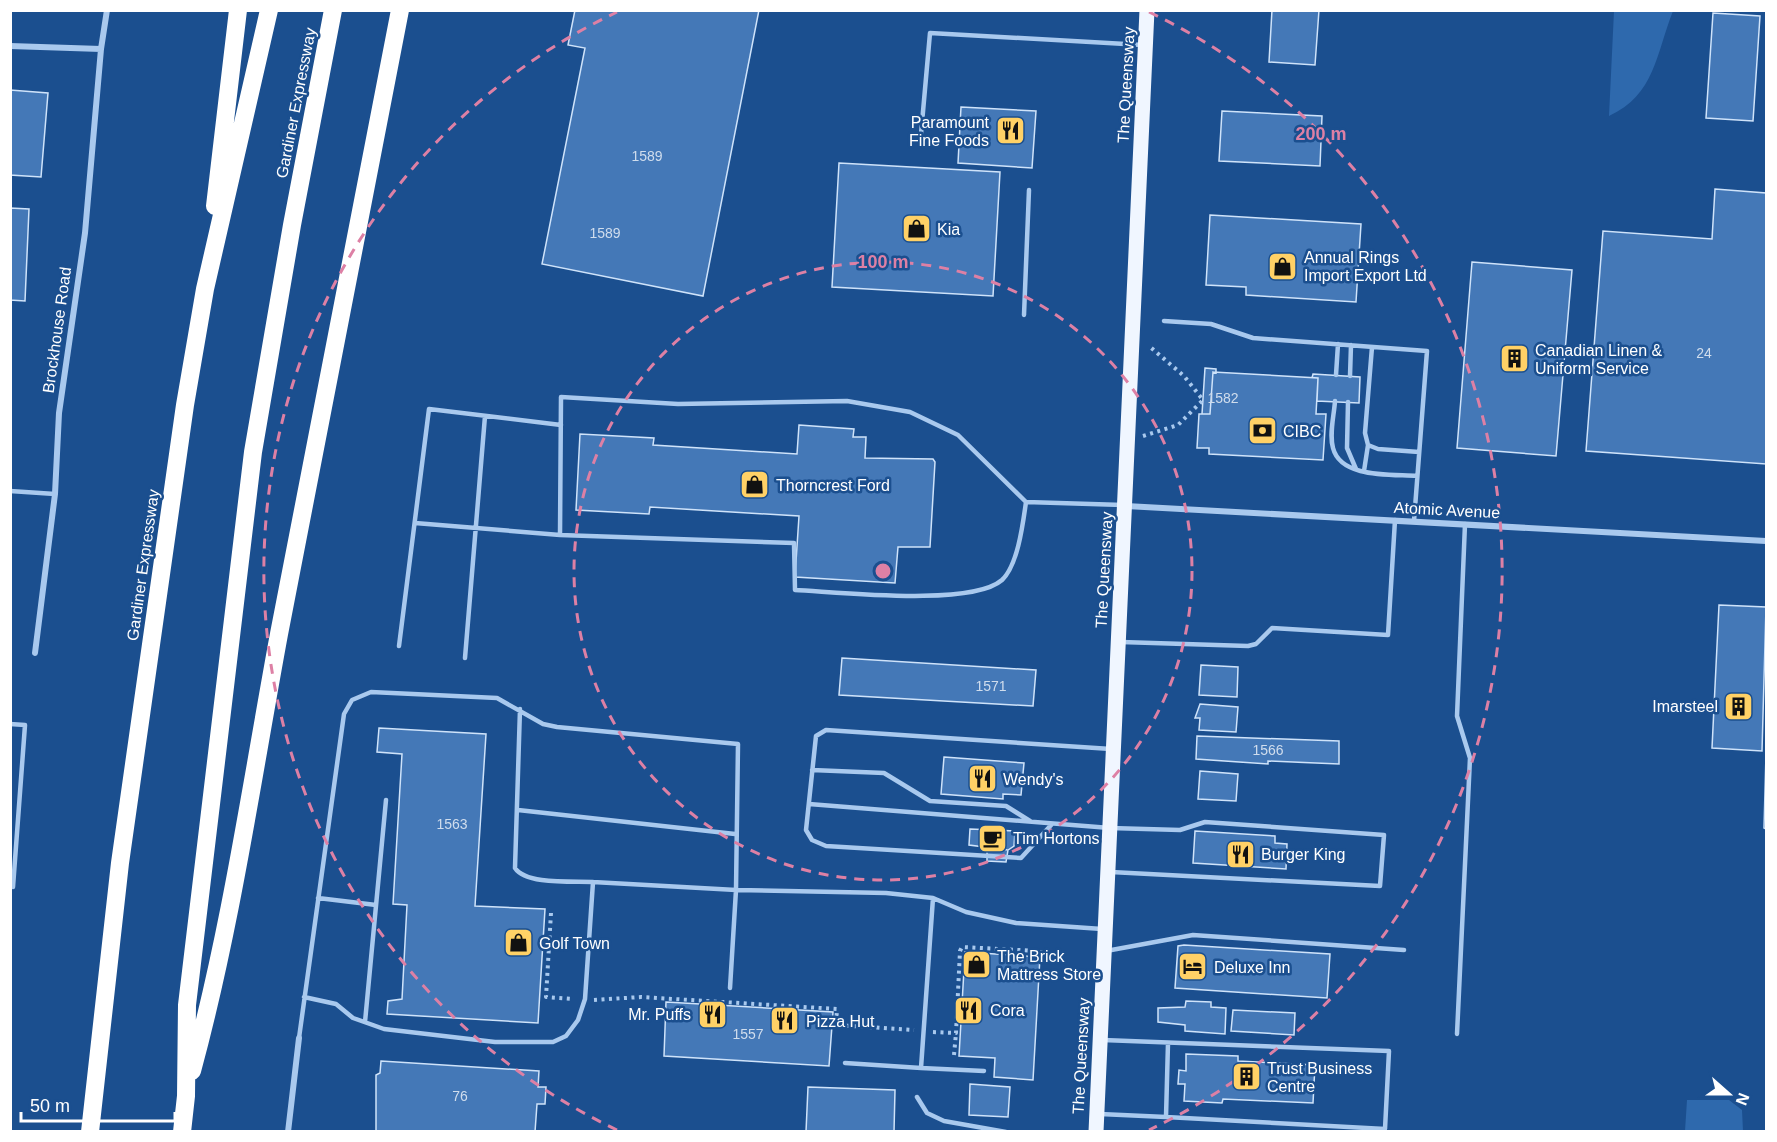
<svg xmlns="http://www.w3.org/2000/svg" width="1777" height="1142" viewBox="0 0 1777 1142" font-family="Arial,sans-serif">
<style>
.green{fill:#2e69ad}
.building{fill:#4478b7;stroke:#cfe3fa;stroke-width:1.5}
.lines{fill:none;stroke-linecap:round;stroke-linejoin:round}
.path{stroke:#a9c9ee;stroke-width:4;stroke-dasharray:3 4.5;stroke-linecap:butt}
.service{stroke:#a9c9ee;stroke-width:4.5}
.minor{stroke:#a9c9ee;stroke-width:6}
.primary{stroke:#f0f6ff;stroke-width:15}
.motorway{stroke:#fff;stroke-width:18}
.ring{fill:none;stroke:#dd80a5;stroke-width:3;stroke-dasharray:10 8}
.labels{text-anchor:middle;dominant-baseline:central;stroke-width:5;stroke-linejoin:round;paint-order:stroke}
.number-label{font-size:14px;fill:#d0dded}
.street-label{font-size:16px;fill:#fff;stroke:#1b4f8f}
.poi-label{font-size:16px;fill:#fff;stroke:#1b4f8f;text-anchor:start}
.centre{fill:#dd80a5;stroke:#1b4f8f;stroke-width:3}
.ring-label{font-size:18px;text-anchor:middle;font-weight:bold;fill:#dd80a5;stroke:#1b4f8f;stroke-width:5;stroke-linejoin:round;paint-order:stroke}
</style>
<rect width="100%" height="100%" fill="#1b4f8f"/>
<path class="green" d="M1614,11h59c-17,43 -18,84 -64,105z
M1687,1100h42l13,10 1,21h-58z"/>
<path class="building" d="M575,10h184l-56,286 -161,-32 43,-216 -17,-3z
M1272,10h47l-4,55 -46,-3z
M1713,13l47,3 -7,105 -47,-3z
M10,90l38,3 -7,84 -31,-2z
M961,107l75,4 -4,57 -74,-5z
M1222,111l100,5 -2,50 -101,-5z
M839,163l161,9 -7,124 -161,-9z
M1715,189l51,4v271l-180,-13 17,-220 109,8z
M10,208l19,1 -4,92 -15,-1z
M1210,215l151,9 -5,78 -110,-7v-8l-40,-2z
M1472,262l100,8 -16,186 -99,-8z
M1205,368l11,1v4l-3,-1 -3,42h-8z
M1213,372l105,6 -2,36h10l-3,46 -114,-6v-6h-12l2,-34h11z
M1313,374l47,3 -1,26 -42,-2 1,-23h-6z
M799,425l55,4 -1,8h13l-1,21 68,1 2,3 -5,85h-32l-3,36 -100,-6 4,-61 -149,-9 -1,7 -73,-4 4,-76 74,4 -1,7 144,9z
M1719,605l47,2 -4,144 -50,-3z
M842,658l194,12 -3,36 -194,-11z
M1201,665l37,2 -1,30 -38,-2z
M1200,704l38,3 -2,25 -37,-2 1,-12h-5z
M379,728l107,6 -11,172 70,3 -7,114 -151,-9 1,-13 14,-2 5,-94 -14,-1 9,-150 -25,-2z
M1197,736l142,5v23l-71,-3v3l-72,-5z
M1766,754v75l-2,-1z
M944,757l80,6 -3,32 -18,-1v5l-62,-5z
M1200,771l38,3 -2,27 -38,-2z
M970,829l45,2 -1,15 -6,4 -39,-5z
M1195,831l80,5v7l12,1 -1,25 -93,-6z
M987,846l21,4 -2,12 -19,-1z
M1184,945l146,9 -3,44 -152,-10 3,-42z
M965,952l75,5 -7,123 -39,-3 1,-19 -36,-2z
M1186,1001l25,1v5l15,1 -1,26 -40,-3v-6l-27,-3v-14l27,-1z
M666,1002l167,10 -4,54 -165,-10z
M1233,1010l62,3 -1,22 -63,-4z
M1186,1054l52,2v5l77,4 -2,38 -90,-4 -1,4 -38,-2 1,-17h-7l1,-14 7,1z
M381,1061l158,10 -1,16h8l-1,17h-8l-2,28 -159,-1v-56l4,-2z
M970,1084l40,3 -2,30 -39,-2z
M808,1087l87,3 -1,42h-88z"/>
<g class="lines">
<path class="path" d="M1143,436l35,-11 25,-25 -19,-24 -35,-30
M551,913l-5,84 26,2
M594,1000l47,-3 196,12 -1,16 78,5
M933,1032l23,1 4,-82 2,-4 75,4 23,8
M954,1055l2,-22"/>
<path class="service" d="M921,134l9,-101 213,12
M1024,315l5,-125
M1164,321l47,3 42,14 174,13 -13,170
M1372,347l-7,86 3,12 10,4 41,3
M1336,375l2,-31
M1350,376l1,-31
M1335,401c-1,15 -6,33 -2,47 8,31 60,26 84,28
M1348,402l-1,46 9,21
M1364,471l4,-26
M10,491l45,3
M1026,502c-3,21 -8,63 -24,78 -31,27 -164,12 -207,10l-1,-47 -234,-8 1,-138 117,7 169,-3 63,11 48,23 68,67 97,3
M415,523l145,12
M1121,642l127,4 8,-2 16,-16 116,7 7,-115
M399,646l30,-237 132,16
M465,658l20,-242
M10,724l15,1 -12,162
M812,770l72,3 46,28 76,5 24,15
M809,804l301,24 70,2 25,-8 179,13 -4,51 -269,-14
M518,810l217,24
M1052,824l-31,34 -195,-12 -14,-6 -6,-10 10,-94 10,-6 285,19
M318,898l58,7
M933,898l-12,170 63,3
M1106,951l87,-16 211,15
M730,988l6,-98 150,3 47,5 33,14 50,11 86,6
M304,997l32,7 17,14 31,11 111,13h58l13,-6 12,-16 7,-21 8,-117c-20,-1 -67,3 -78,-14l5,-159
M365,1022l21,-222
M1457,1034l13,-276 -13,-42 8,-192
M299,1038l45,-324 8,-14 19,-8 126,6 46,26 14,3 181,17 -2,146 -143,-8
M1103,1040l286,11 -4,78 -219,-12 2,-74
M845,1063l76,5
M917,1097l10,16 17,8 62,11
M1100,1114l66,3"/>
<path class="minor" d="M10,46l91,3
M1126,506l640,35
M35,653l20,-159 4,-81 26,-180 16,-184 6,-39
M288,1132l11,-94"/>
<path class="primary" d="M1096,1132l51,-1122"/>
<path class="motorway" d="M215,206l23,-196
M192,1071c39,-144 60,-291 87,-437 39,-208 80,-416 121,-624
M90,1132l30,-269 65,-458 20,-116 64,-279
M182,1132l4,-36 1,-91 66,-553 39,-227 41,-215"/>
</g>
<g class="ring">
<circle cx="883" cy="571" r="309"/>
<path d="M617 1130A619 619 0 0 1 617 12M1149 12A619 619 0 0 1 1149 1130"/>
</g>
<defs>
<symbol id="restaurant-square" viewBox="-11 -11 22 22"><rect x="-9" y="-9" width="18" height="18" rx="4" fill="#ffd166" stroke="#1b4f8f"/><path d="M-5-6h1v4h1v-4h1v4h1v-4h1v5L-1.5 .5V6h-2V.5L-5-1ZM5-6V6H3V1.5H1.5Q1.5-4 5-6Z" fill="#111"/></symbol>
<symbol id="shop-square" viewBox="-11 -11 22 22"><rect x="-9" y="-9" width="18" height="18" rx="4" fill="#ffd166" stroke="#1b4f8f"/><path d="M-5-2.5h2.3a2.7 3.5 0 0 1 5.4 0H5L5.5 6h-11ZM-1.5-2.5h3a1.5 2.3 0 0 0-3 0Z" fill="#111"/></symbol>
<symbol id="building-square" viewBox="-11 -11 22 22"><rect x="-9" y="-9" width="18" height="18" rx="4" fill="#ffd166" stroke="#1b4f8f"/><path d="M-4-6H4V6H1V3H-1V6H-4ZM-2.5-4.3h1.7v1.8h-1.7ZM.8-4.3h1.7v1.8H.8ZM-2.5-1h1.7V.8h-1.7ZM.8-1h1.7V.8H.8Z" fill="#111"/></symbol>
<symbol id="bank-square" viewBox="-11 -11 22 22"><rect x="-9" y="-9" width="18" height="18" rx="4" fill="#ffd166" stroke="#1b4f8f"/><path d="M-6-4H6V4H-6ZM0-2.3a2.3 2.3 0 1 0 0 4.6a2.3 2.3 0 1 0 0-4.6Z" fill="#111"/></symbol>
<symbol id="cafe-square" viewBox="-11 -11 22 22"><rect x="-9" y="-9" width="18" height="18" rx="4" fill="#ffd166" stroke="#1b4f8f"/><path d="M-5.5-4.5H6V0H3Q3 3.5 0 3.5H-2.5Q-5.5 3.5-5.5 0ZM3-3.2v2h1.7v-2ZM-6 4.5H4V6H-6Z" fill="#111"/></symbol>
<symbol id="hotel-square" viewBox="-11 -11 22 22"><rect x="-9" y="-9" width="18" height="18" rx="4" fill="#ffd166" stroke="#1b4f8f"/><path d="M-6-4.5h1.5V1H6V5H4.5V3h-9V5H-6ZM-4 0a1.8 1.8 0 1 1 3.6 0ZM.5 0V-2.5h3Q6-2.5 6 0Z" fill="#111"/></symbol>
</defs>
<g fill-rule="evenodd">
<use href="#restaurant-square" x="994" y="114" width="33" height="33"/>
<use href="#shop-square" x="900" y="212" width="33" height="33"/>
<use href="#shop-square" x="1266" y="250" width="33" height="33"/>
<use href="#building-square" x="1498" y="342" width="33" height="33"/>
<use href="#bank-square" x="1246" y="414" width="33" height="33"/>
<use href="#shop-square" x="738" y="468" width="33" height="33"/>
<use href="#building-square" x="1722" y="690" width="33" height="33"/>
<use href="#restaurant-square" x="966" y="762" width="33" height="33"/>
<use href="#cafe-square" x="976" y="822" width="33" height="33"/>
<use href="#restaurant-square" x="1224" y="838" width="33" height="33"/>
<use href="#shop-square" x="502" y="926" width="33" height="33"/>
<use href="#shop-square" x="960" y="948" width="33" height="33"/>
<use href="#hotel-square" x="1176" y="950" width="33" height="33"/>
<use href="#restaurant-square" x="952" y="994" width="33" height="33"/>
<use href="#restaurant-square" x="696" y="998" width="33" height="33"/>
<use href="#restaurant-square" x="768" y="1004" width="33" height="33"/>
<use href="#building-square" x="1230" y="1060" width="33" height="33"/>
</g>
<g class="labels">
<g class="number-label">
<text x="647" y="156">1589</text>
<text x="605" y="233">1589</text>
<text x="1704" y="353">24</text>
<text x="1223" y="398">1582</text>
<text x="991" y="686">1571</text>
<text x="1268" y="750">1566</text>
<text x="452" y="824">1563</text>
<text x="748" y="1034">1557</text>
<text x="460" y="1096">76</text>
</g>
<g class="street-label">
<text transform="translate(1126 85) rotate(-87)">The Queensway</text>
<text transform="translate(296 103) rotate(-79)">Gardiner Expressway</text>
<text transform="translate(57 330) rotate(-82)">Brockhouse Road</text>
<text transform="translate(1447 510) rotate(3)">Atomic Avenue</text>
<text transform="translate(143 565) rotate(-82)">Gardiner Expressway</text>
<text transform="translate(1104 570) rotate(-87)">The Queensway</text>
<text transform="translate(1081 1056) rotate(-87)">The Queensway</text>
</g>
<g class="poi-label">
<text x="989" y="122" text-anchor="end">Paramount<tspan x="989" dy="18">Fine Foods</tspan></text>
<text x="937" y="229">Kia</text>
<text x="1304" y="257">Annual Rings<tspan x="1304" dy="18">Import Export Ltd</tspan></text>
<text x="1535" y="350">Canadian Linen &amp;<tspan x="1535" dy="18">Uniform Service</tspan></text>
<text x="1283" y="431">CIBC</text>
<text x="776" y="485">Thorncrest Ford</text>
<text x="1718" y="706" text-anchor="end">Imarsteel</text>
<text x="1003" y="779">Wendy's</text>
<text x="1013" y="838">Tim Hortons</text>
<text x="1261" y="854">Burger King</text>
<text x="539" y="943">Golf Town</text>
<text x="997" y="956">The Brick<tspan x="997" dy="18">Mattress Store</tspan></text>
<text x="1214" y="967">Deluxe Inn</text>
<text x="990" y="1010">Cora</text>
<text x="691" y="1014" text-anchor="end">Mr. Puffs</text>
<text x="806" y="1021">Pizza Hut</text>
<text x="1267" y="1068">Trust Business<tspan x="1267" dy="18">Centre</tspan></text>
</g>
</g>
<circle cx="883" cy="571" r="9" class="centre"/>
<g class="ring-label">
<text x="1321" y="140">200 m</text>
<text x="883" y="268">100 m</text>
</g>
<rect width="1777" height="1142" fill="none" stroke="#ffffff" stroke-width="24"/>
<g transform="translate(1729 1094) rotate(111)" stroke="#1b4f8f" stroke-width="4.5" paint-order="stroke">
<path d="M0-4.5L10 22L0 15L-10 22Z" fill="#ffffff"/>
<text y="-9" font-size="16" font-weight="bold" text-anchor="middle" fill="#ffffff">N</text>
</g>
<path d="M21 1112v9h154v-9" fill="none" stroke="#ffffff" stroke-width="3"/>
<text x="30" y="1112" font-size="18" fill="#ffffff" stroke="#1b4f8f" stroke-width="4.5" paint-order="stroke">50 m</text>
</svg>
